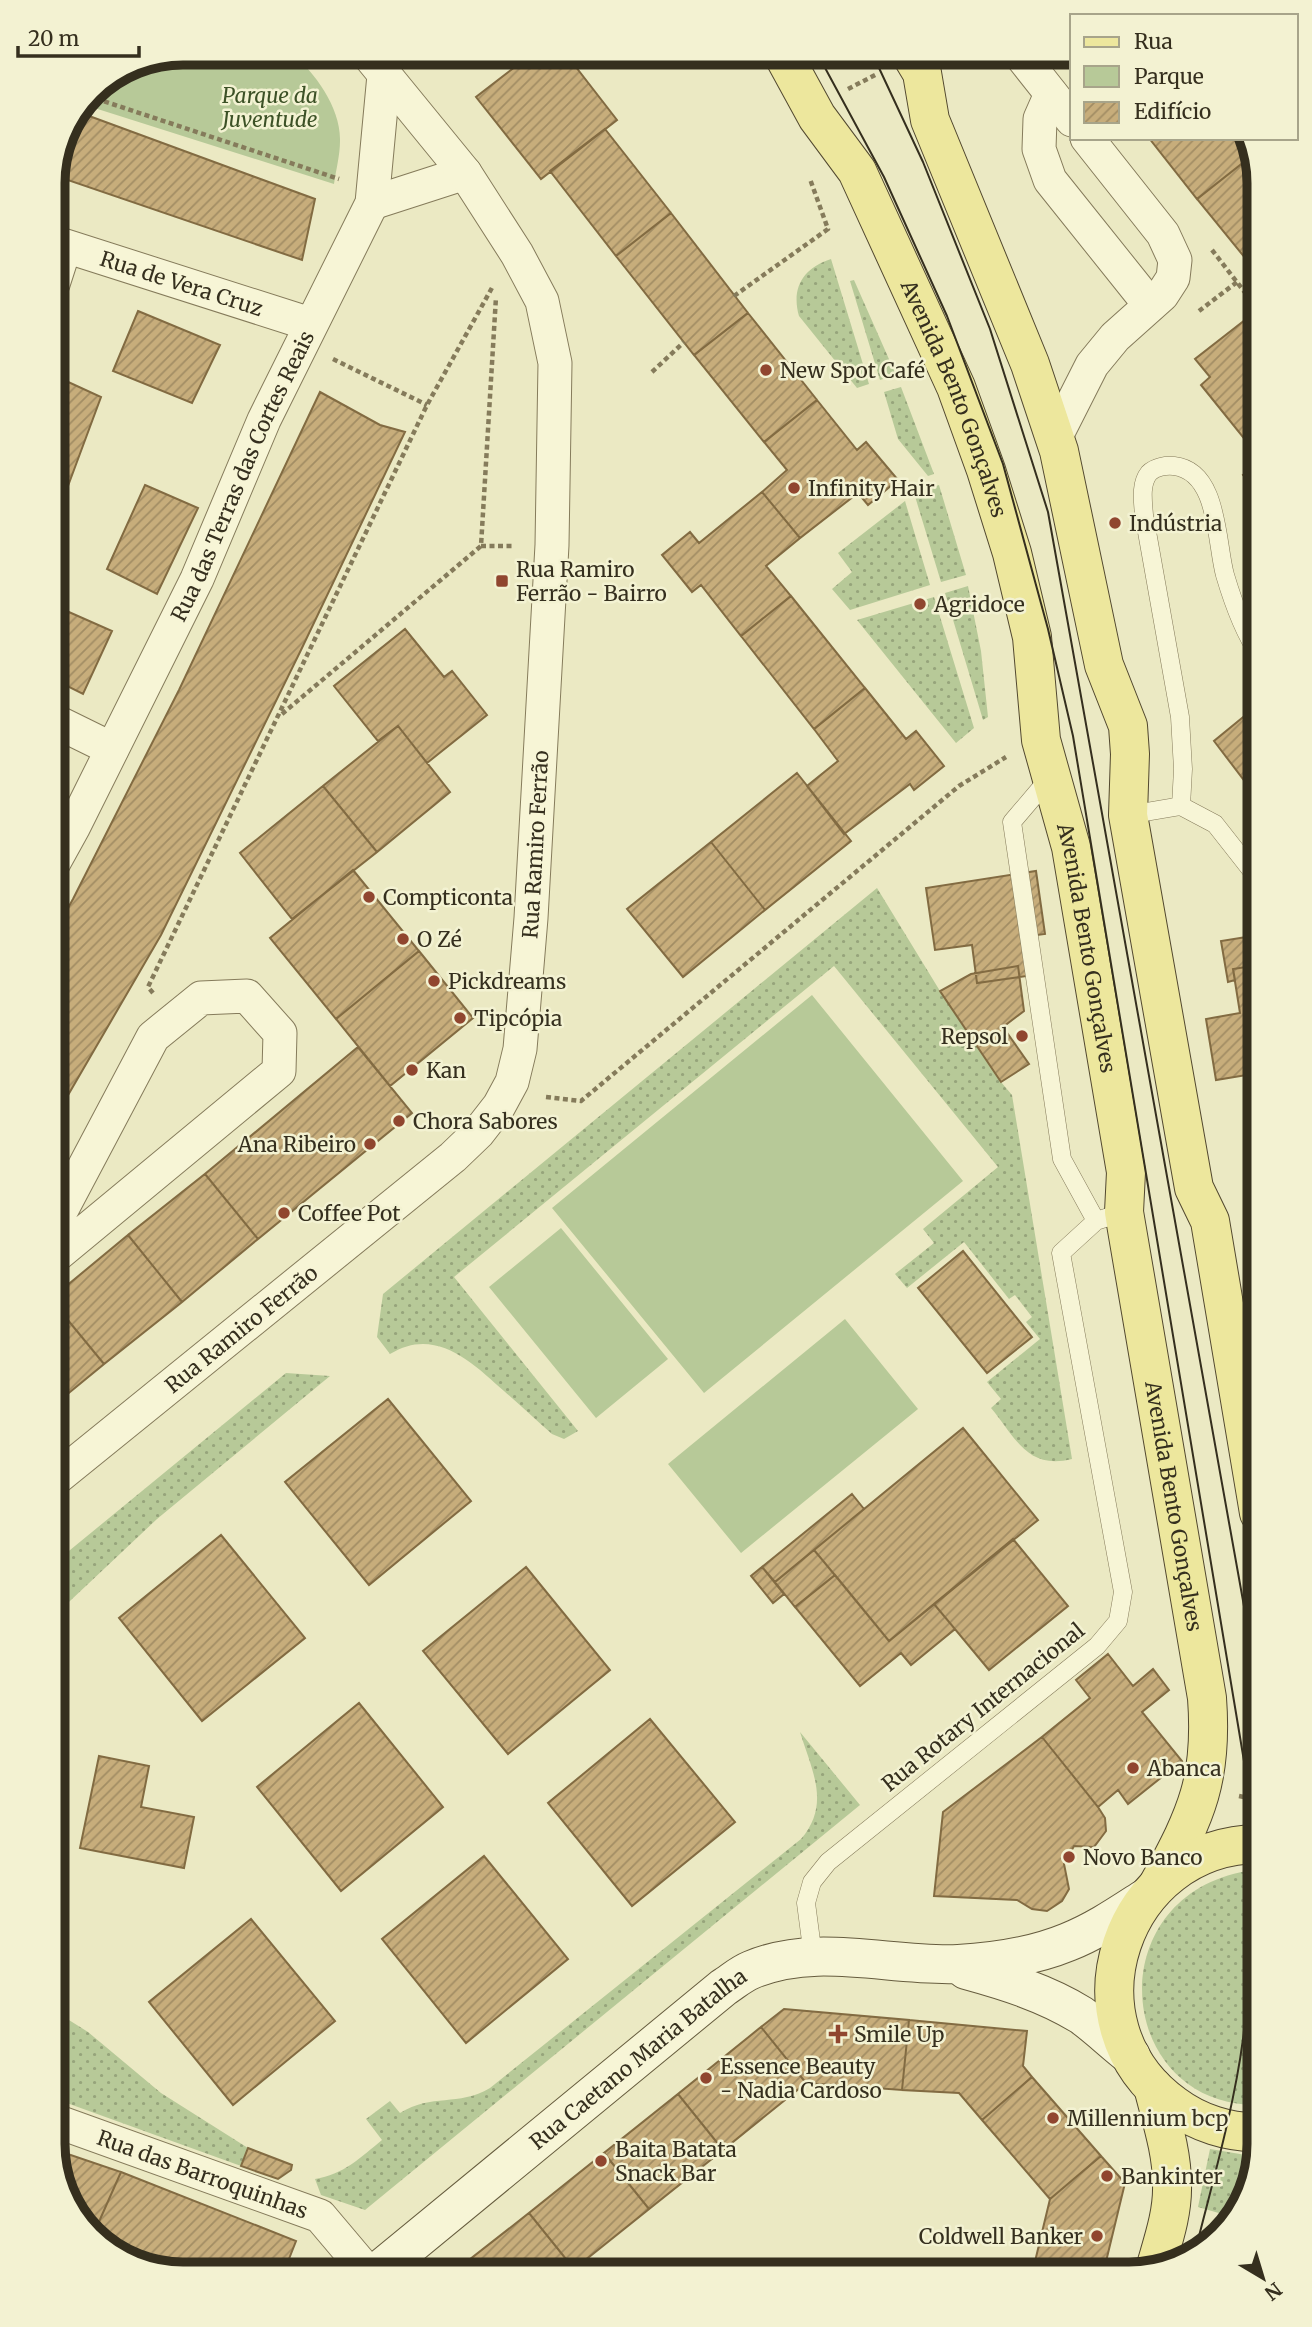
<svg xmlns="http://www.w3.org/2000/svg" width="1312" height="2327" viewBox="0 0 1312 2327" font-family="Merriweather,serif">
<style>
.grass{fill:url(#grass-dots)}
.green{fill:#b7c998}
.building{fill:url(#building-hatch);stroke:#826b42;stroke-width:2}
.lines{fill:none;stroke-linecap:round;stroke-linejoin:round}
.lane-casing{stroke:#857b5b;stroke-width:19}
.street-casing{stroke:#857b5b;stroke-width:35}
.secondary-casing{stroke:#665c3e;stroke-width:40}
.primary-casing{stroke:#52482f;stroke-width:40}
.path{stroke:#857b5b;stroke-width:4.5;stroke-dasharray:5 3.5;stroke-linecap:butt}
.lane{stroke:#f7f5d6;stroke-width:18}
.street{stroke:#f7f5d6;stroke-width:33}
.secondary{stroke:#f7f5d6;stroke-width:38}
.primary{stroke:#ede79d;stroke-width:38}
.tram{stroke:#352f1e;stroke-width:2}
.poi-dot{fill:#90462f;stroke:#f3f2d2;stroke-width:2.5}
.labels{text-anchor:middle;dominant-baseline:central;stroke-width:5;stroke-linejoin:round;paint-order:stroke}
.park-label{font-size:21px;font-style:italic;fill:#3c5126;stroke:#f3f2d2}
.street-label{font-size:21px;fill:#352f1e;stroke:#f3f2d2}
.poi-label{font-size:21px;fill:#352f1e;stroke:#f3f2d2;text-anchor:start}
.rim{fill:none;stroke:#352f1e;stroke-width:9}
</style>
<defs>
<pattern id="grass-dots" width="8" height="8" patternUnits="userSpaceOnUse" patternTransform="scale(1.75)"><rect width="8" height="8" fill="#b7c998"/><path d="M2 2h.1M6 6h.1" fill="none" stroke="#96a47b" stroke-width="1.8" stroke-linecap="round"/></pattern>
<pattern id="building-hatch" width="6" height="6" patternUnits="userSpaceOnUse" patternTransform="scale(1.75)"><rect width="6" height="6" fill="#c7ad7b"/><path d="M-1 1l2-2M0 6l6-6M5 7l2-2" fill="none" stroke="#a28d64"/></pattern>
</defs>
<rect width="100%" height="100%" fill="#ebe9c3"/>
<path class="grass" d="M831,259l38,125 -12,4 -58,-72c-8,-28 4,-48 32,-57z
M854,280l42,95 -16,5 -30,-99z
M901,387l33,87 -6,2 -30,-37 -14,-47z
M939,485l27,90 -25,7 -27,-89z
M905,501l25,84 -80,25 -18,-21 20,-17 -14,-19z
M968,586l13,65 7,66 -5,3 -38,-127z
M934,597l40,131 -18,15 -99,-123z
M877,888l63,103 61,91 11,13 60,364c-45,11 -56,-21 -81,-51l10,-9 -14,-17 53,-43 -14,-17 6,-5 -17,-22 -6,4 -45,-57 -57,46 -12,-14 39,-31 -11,-14 75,-62 -164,-201 -380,311 124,154 -14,8 -12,-5c-16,-14 -32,-29 -48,-43 -32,-29 -69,-65 -114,-37l-13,-17 6,-43z
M1259,1195v60l-8,-47z
M286,1373l44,3 -173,143 -104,98v-53z
M800,1732l60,73 -495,405 -44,-15 -6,-16c28,-4 46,-22 67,-39l-16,-21 24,-18 10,12c32,-20 58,-6 90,-25l311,-249c30,-35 11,-68 -1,-107z
M1247,1871h12v234c-144,2 -163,-208 -12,-234z
M53,2010l35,22 73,61 87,55 -7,18 -188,-68z
M1210,2149l48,8 -22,61 -38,-11z"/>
<path class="green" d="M183,53h109c23,20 49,55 48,88 0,14 -4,29 -6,43l-249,-79 6,-15 42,-28z
M812,995l151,186 -259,212 -152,-185z
M561,1228l107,131 -72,59 -107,-131z
M845,1319l73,90 -177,144 -73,-89z"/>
<path class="building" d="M533,53h32l52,67 -76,59 -65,-82z
M81,113l234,86 -13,61 -249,-85z
M605,129l66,84 -55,43 -66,-85z
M1149,138h94l11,16 -57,45z
M1254,154l6,29 -1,92 -62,-76z
M671,213l77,100 -54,42 -78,-99z
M1259,309v148l-58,-72 9,-8 -15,-18z
M138,311l82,34 -28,58 -79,-32z
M748,313l69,87 -53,42 -70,-87z
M53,375l48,22 -33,89 -15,-7z
M320,392l60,33 25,7 -104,218 -140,285 -108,186v-186l20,-36 106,-209z
M817,400l40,50 9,-8 32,38 -30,25 -10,-12 -58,45 -38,-46 25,-22 -23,-28z
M1259,462v33l-16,-20z
M145,485l53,23 -41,86 -50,-25z
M762,492l38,46 -34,28 25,30 -50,40 -40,-51 -9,7 -30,-37 28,-23 9,11z
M791,596l74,92 -51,41 -73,-93z
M53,605l59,26 -29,63 -30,-15z
M405,629l39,48 8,-6 35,44 -60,48 -29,-37 -20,15 -44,-55z
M865,688l41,51 10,-8 28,35 -30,24 -4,-6 -66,50 -37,-48 31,-25 -24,-32z
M1259,704v96l-45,-59z
M398,726l52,66 -73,60 -54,-66z
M797,773l54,68 -86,69 -54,-68z
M53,774l13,8 -13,22z
M323,786l54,66 -85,67 -52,-66z
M711,842l54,68 -82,67 -56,-68z
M353,870l66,81 -83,68 -66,-81z
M1036,871l9,63 -23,3 5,39 -50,7 -5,-38 -37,5 -9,-62z
M1259,935v30l-26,4 2,11 -7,2 -7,-41z
M419,951l54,67 -83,68 -54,-67z
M1259,965v108l-43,7 -10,-61 34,-6 -7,-44z
M1018,966l6,45 -21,16 26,37 -28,18 -61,-91 31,-17z
M358,1047l54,66 -154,126 -53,-65z
M205,1174l53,65 -76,63 -54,-67z
M128,1235l54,67 -78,62 -51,-62v-5z
M963,1251l69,86 -45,36 -69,-85z
M53,1302l51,62 -51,42z
M388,1399l83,102 -102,84 -84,-103z
M963,1428l75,92 -149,121 -75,-91z
M852,1494l12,15 -89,73 -13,-15z
M221,1535l84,103 -103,83 -83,-103z
M1013,1539l55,67 -79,64 -55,-66z
M814,1550l21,25 -40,32 -20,-25z
M526,1567l84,103 -102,84 -85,-103z
M762,1567l22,27 -11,9 -22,-27z
M835,1575l54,66 45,-37 21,25 -44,36 -10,-12 -41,33 -65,-79z
M1108,1654l25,32 20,-17 16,21 -27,22 40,49 -54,43 -10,-14 -20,17 -56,-70 48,-39 -14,-18z
M359,1703l84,104 -102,84 -84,-104z
M650,1719l85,103 -103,84 -84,-103z
M1042,1737l56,70 7,11 1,13 -12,16 -20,-1 -10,18 5,25 -7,12 -15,10 -15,-2 -15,-9 -83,-4 9,-84z
M99,1756l50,10 -8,41 53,10 -10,51 -104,-20z
M484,1856l84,103 -102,84 -84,-104z
M251,1919l84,102 -102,84 -84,-103z
M784,2009l125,11 -7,70 -96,-7 -45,-56z
M909,2020l118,11 -4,35 9,11 -50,43 -23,-27 -57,-3z
M761,2027l45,56 -83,67 -45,-56z
M1032,2077l69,79 -51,43 -68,-79z
M678,2094l45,56 -74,59 -45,-56z
M248,2148l44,17 -1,5 -13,9 -37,-13z
M53,2149l68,23 -27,61 -31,-39z
M604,2153l45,56 -75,60 -45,-56z
M1101,2156l24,27 -22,91h-71l18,-75z
M121,2172l175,69 -13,33h-108l-65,-22 -16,-19z
M529,2213l45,56 -6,5h-117z"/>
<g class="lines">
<defs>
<path id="lane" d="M1045,774l1,8 -34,40 50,337 34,62
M1181,806l2,-37 -3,-52 -36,-202c-1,-13 -4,-31 5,-42 6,-6 17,-8 25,-7 45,5 42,77 51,109 8,27 18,56 34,79
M1128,815l53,-9 34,18 44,56
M813,1956l-7,-53 6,-21 16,-20 269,-216 21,-25 5,-29 -62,-339 35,-32 28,-9"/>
<g id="street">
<path d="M1019,53l53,67"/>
<path d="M1051,94l-11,25 -1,30 11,31 100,125"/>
<path d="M372,203l93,-30"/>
<path id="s1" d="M53,242l257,82"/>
<path d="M53,284l12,-37"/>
<path d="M1055,438l37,-73 23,-28 47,-42 11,-17 2,-18 -12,-26 -76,-96"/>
<path d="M53,720l59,29"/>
<path id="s2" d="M53,864l21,-38 123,-247 67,-159 108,-217 12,-128"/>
<path d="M53,1258l226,-187 1,-38 -33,-37 -46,2 -48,39 -100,189"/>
<path id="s3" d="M53,1481l400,-324 25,-24 21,-27 13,-24 8,-33 11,-131 21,-373 3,-182 -13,-62 -25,-47 -52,-81 -98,-120"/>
<path id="s4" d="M53,2120l267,96 49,58"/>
</g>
<g id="secondary">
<path d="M966,1970c40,11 79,23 115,45 17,12 33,28 50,41"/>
<path id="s5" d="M375,2274l349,-287c8,-5 17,-13 27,-17 66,-28 138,-3 207,-6 37,-2 76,-8 110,-22 28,-11 54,-29 79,-45"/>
</g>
<g id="primary">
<path id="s6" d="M782,53l35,64 40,54 99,216 30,83 26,83 20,84 9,103 30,107 55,325 -2,40 83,486c6,80 -10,116 -48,185"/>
<path d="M910,53l12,20 8,47 100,244 29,87 45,214 24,61 2,28 -2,61 66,373 16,33 49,292"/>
<path d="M1153,2087c8,32 19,64 19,97 1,29 -9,57 -17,85"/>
<path d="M1259,2132c-30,1 -61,-9 -85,-27 -114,-82 -53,-260 85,-261"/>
</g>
</defs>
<use href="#lane" class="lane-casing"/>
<use href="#street" class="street-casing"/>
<use href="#secondary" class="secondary-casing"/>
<use href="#primary" class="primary-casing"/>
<path class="path" d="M848,89l29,-15
M88,96l251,83
M1212,250l42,54 5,-4
M734,296l94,-67 -18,-50
M1199,311l38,-29
M333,359l94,46
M652,372l32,-30
M481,546h34
M282,714l199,-168 15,-249
M153,993l-5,-6 279,-582 66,-119
M546,1097l35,4 378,-315 47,-29
M1239,1796l20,4"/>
<use href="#lane" class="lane"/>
<use href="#street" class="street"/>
<use href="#secondary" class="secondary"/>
<use href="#primary" class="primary"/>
<path class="tram" d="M817,53l67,124 63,139 56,148 45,165 25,107 173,1037c7,88 8,177 -3,266 -9,69 -31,145 -48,213
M872,53l51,109 67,167 58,183 211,1178"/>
</g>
<g class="poi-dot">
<circle cx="766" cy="370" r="7"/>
<circle cx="794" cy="488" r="7"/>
<circle cx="1115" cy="523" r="7"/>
<rect x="495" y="574" width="14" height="14" rx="3.5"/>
<circle cx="920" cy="604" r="7"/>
<circle cx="369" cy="897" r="7"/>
<circle cx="403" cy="939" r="7"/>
<circle cx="434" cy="981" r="7"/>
<circle cx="460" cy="1018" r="7"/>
<circle cx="1022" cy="1036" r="7"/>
<circle cx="412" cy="1070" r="7"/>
<circle cx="399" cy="1121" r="7"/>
<circle cx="370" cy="1144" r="7"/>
<circle cx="284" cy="1213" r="7"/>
<circle cx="1133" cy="1768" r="7"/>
<circle cx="1069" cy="1857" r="7"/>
<path d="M834.5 2023.5h7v7h7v7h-7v7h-7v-7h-7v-7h7z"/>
<circle cx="706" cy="2078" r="7"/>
<circle cx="1053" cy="2118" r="7"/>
<circle cx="601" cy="2161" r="7"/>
<circle cx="1107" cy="2176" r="7"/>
<circle cx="1097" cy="2236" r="7"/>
</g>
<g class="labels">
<g class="park-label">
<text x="270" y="95">Parque da<tspan x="270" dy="24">Juventude</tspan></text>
</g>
<g class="street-label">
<text stroke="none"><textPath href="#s1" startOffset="135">Rua de Vera Cruz</textPath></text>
<text stroke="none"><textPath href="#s6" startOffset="388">Avenida Bento Gonçalves</textPath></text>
<text stroke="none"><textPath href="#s2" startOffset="432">Rua das Terras das Cortes Reais</textPath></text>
<text stroke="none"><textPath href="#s3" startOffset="850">Rua Ramiro Ferrão</textPath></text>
<text stroke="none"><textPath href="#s6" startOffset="956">Avenida Bento Gonçalves</textPath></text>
<text stroke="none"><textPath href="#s3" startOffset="242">Rua Ramiro Ferrão</textPath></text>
<text stroke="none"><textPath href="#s6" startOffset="1522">Avenida Bento Gonçalves</textPath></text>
<text transform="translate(983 1707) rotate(-39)">Rua Rotary Internacional</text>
<text stroke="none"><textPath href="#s5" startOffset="340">Rua Caetano Maria Batalha</textPath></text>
<text stroke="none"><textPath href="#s4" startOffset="159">Rua das Barroquinhas</textPath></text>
</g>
<g class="poi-label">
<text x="780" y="370">New Spot Café</text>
<text x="808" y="488">Infinity Hair</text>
<text x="1129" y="523">Indústria</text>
<text x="516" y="569">Rua Ramiro<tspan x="516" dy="24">Ferrão - Bairro</tspan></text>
<text x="934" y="604">Agridoce</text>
<text x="383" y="897">Compticonta</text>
<text x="417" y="939">O Zé</text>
<text x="448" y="981">Pickdreams</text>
<text x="474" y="1018">Tipcópia</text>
<text x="1008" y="1036" text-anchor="end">Repsol</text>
<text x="426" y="1070">Kan</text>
<text x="413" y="1121">Chora Sabores</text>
<text x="356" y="1144" text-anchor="end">Ana Ribeiro</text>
<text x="298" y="1213">Coffee Pot</text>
<text x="1147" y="1768">Abanca</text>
<text x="1083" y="1857">Novo Banco</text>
<text x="854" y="2034">Smile Up</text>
<text x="720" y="2066">Essence Beauty<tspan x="720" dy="24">- Nadia Cardoso</tspan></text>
<text x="1067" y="2118">Millennium bcp</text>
<text x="615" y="2149">Baita Batata<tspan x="615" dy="24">Snack Bar</tspan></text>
<text x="1121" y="2176">Bankinter</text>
<text x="1083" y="2236" text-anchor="end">Coldwell Banker</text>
</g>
</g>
<path d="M0 0H1312V2327H0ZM183 65H1129A118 118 0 0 1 1247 183V2144A118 118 0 0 1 1129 2262H183A118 118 0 0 1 65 2144V183A118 118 0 0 1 183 65Z" fill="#f3f2d2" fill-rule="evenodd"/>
<path class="rim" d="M183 65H1129A118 118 0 0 1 1247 183V2144A118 118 0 0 1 1129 2262H183A118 118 0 0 1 65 2144V183A118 118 0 0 1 183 65Z"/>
<rect x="1070" y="14" width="228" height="126" fill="#f3f2d2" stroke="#a7a48a" stroke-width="2"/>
<rect x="1084" y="37" width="35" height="10" fill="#ede79d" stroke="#a7a48a" stroke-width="2"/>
<text x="1134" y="49" font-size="21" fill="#352f1e">Rua</text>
<rect x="1084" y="66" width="35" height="21" fill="#b7c998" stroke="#a7a48a" stroke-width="2"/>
<text x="1134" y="84" font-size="21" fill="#352f1e">Parque</text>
<rect x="1084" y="102" width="35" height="21" fill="url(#building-hatch)" stroke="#a7a48a" stroke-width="2"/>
<text x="1134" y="119" font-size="21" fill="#352f1e">Edifício</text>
<g transform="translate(1263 2278) rotate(142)" stroke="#f3f2d2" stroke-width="5" paint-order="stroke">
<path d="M0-5L12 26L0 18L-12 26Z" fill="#352f1e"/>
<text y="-10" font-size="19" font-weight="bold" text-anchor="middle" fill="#352f1e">N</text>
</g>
<path d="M18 46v10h121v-10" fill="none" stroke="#352f1e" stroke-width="3.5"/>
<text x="28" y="46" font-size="21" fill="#352f1e" stroke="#f3f2d2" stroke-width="5" paint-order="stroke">20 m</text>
</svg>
